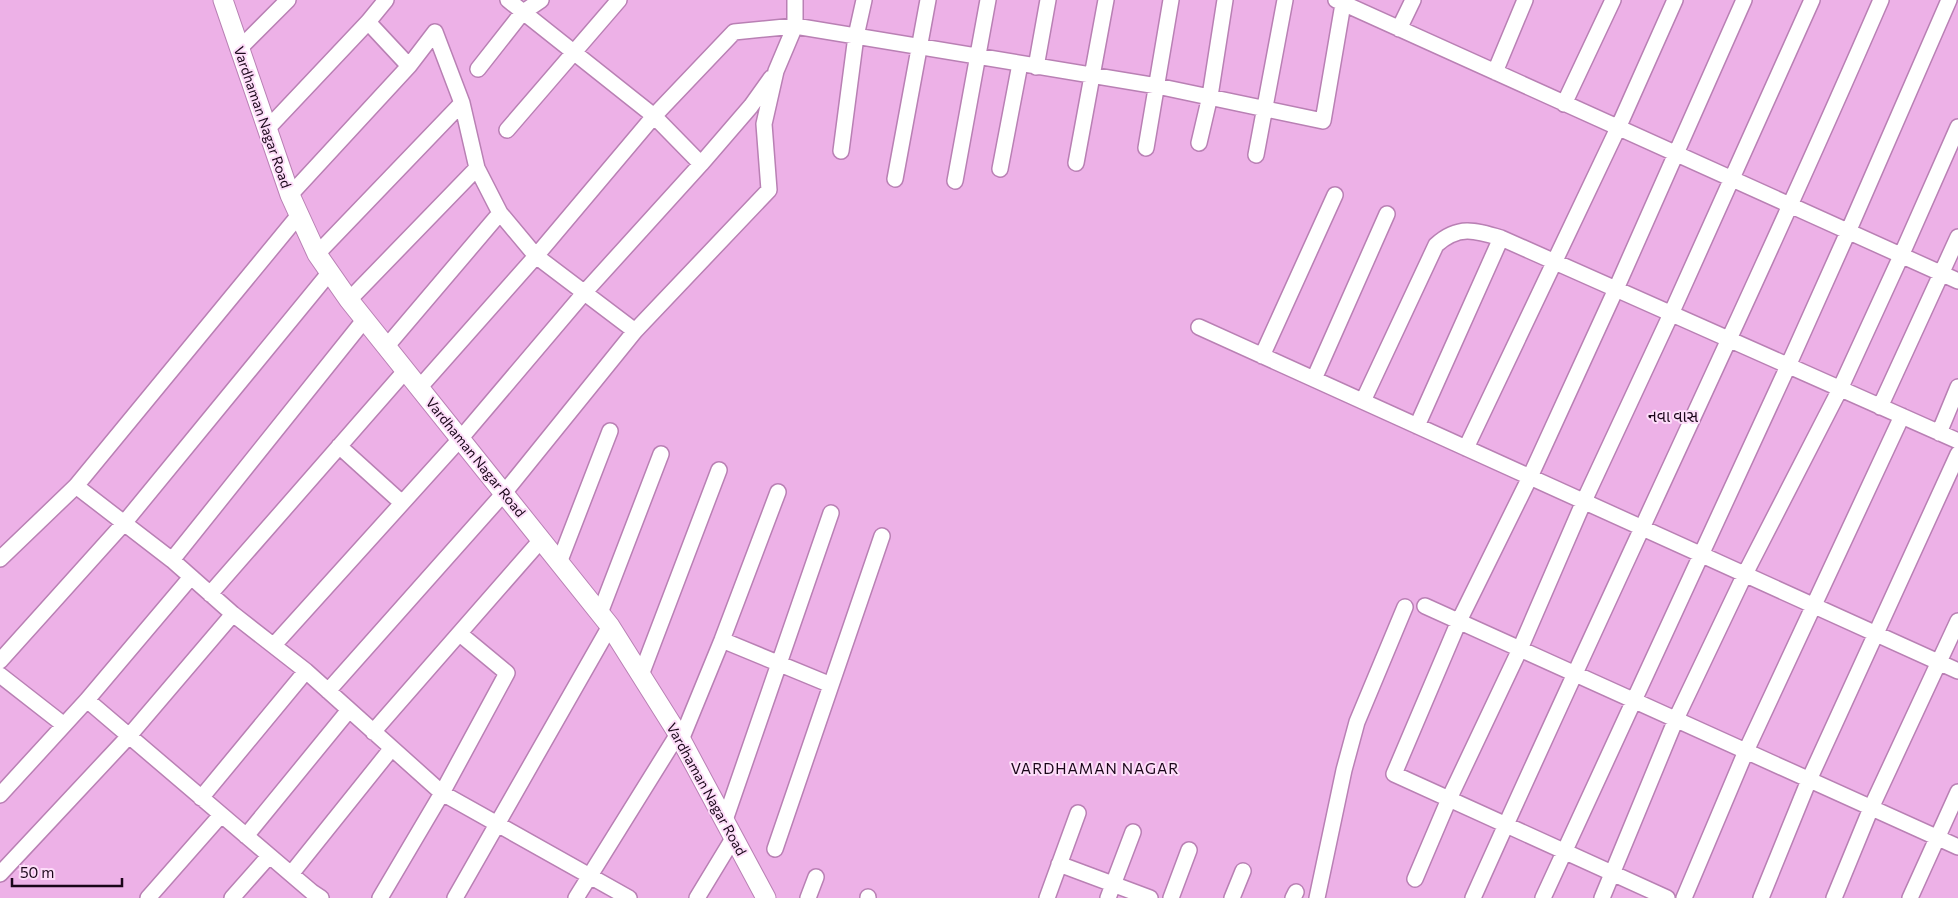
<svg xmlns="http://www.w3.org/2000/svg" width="1958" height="898" viewBox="0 0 1958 898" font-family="Commissioner,'Noto Sans Gujarati',sans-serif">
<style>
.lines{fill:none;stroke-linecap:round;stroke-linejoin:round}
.minor-casing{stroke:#b980b4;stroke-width:18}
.tertiary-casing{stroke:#b980b4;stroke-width:21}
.minor{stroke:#fff;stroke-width:15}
.tertiary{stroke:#fff;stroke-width:19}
.labels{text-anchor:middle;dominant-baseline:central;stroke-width:4;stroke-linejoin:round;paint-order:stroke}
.street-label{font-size:14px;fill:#1a0619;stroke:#fdddf9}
.neighbourhood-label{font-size:15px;letter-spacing:1px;fill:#1a0619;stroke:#fdddf9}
.quarter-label{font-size:16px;fill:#1a0619;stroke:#fdddf9}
</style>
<rect width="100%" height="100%" fill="#edb1e7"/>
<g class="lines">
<defs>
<path id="minor" d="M508,0l146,116 47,48
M1336,0l622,281
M368,22l41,44
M1399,29l14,-29
M435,32l27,71 15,65 23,45 36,43 99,75
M239,49l49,-49
M1036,67l12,-67
M478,69l44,-56 19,-13
M1495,72l30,-72
M1564,104l49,-104
M267,129l101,-107 18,-22
M507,130l112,-130
M1199,143l11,-47 15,-96
M1146,148l25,-148
M841,151l15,-115 8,-36
M1256,155l29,-155
M1076,163l30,-163
M1000,169l20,-105
M895,179l33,-179
M955,181l33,-181
M290,195l119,-129 26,-34
M317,254l145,-151
M349,300l128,-132
M1199,327l759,344
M387,346l113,-133
M1262,356l73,-161
M1314,379l73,-165
M420,387l116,-131 118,-140 80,-84 61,-6 362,60 166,35 20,-117
M1363,401l73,-156c22,-20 39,-15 65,-7l457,203
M1880,407l78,-170
M1417,426l84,-188
M1939,433l19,-46
M339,446l63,57
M1466,448l152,-320 57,-128
M76,486l96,74 61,54 73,57 136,122 187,105
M0,559l76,-73 223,-271
M172,560l193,-241
M559,563l51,-132
M210,594l196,-224
M1425,606l533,241
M600,613l61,-159
M722,640l109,45
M274,645l187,-207 123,-145 117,-129 50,-58 20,-28
M0,661l125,-139 205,-250
M0,675l64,50
M641,675l78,-205
M328,691l176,-198 131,-162 134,-141 -5,-66 12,-53 19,-45v-26
M87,700l225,192 9,6
M373,732l168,-192
M681,740l41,-100 56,-148
M0,795l87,-95 104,-123
M201,798l105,-127
M725,820l106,-307
M246,836l103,-126
M775,849l107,-313
M1059,864l91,34
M0,874l129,-138 104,-122
M291,874l101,-126
M1415,879l34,-80 71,-150 64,-148 87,-187 141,-314
M148,898l73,-83
M232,898l37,-42
M380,898l62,-105 65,-120 -47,-39
M455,898l155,-272
M576,898l102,-164
M697,898l37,-61
M808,898l8,-21
M868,898v-1
M1047,898l31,-85
M1108,898l25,-66
M1171,898l18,-48
M1232,898l11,-27
M1293,898l3,-6
M1317,898l27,-128 13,-48 48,-115
M1473,898c134,-300 277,-596 408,-898
M1543,898l245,-532 60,-134 101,-232
M1602,898l74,-179 69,-145 95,-185 61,-133 57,-129
M1667,898l-273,-124 65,-153 71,-144 86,-188 128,-289
M1684,898l62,-147 156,-335
M1761,898l48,-118 149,-326
M1834,898l37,-90 87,-187
M1910,898l48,-106"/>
<path id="tertiary" d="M223,0l67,195 27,59 32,46 261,326 68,108 88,164"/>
</defs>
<use href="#minor" class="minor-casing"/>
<use href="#tertiary" class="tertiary-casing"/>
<use href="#minor" class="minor"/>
<use href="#tertiary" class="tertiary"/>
</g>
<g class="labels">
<g class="street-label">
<text transform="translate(263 117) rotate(71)">Vardhaman Nagar Road</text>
<text transform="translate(476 457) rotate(51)">Vardhaman Nagar Road</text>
<text transform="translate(707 789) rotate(61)">Vardhaman Nagar Road</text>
</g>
<g class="neighbourhood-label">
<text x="1095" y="768">VARDHAMAN NAGAR</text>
</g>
<g class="quarter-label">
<text x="1673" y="415">નવા વાસ</text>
</g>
</g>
<path d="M12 878v8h110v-8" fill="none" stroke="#1a0619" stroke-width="2.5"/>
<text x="20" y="878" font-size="15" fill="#1a0619" stroke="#fdddf9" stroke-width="4" paint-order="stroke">50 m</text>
</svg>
